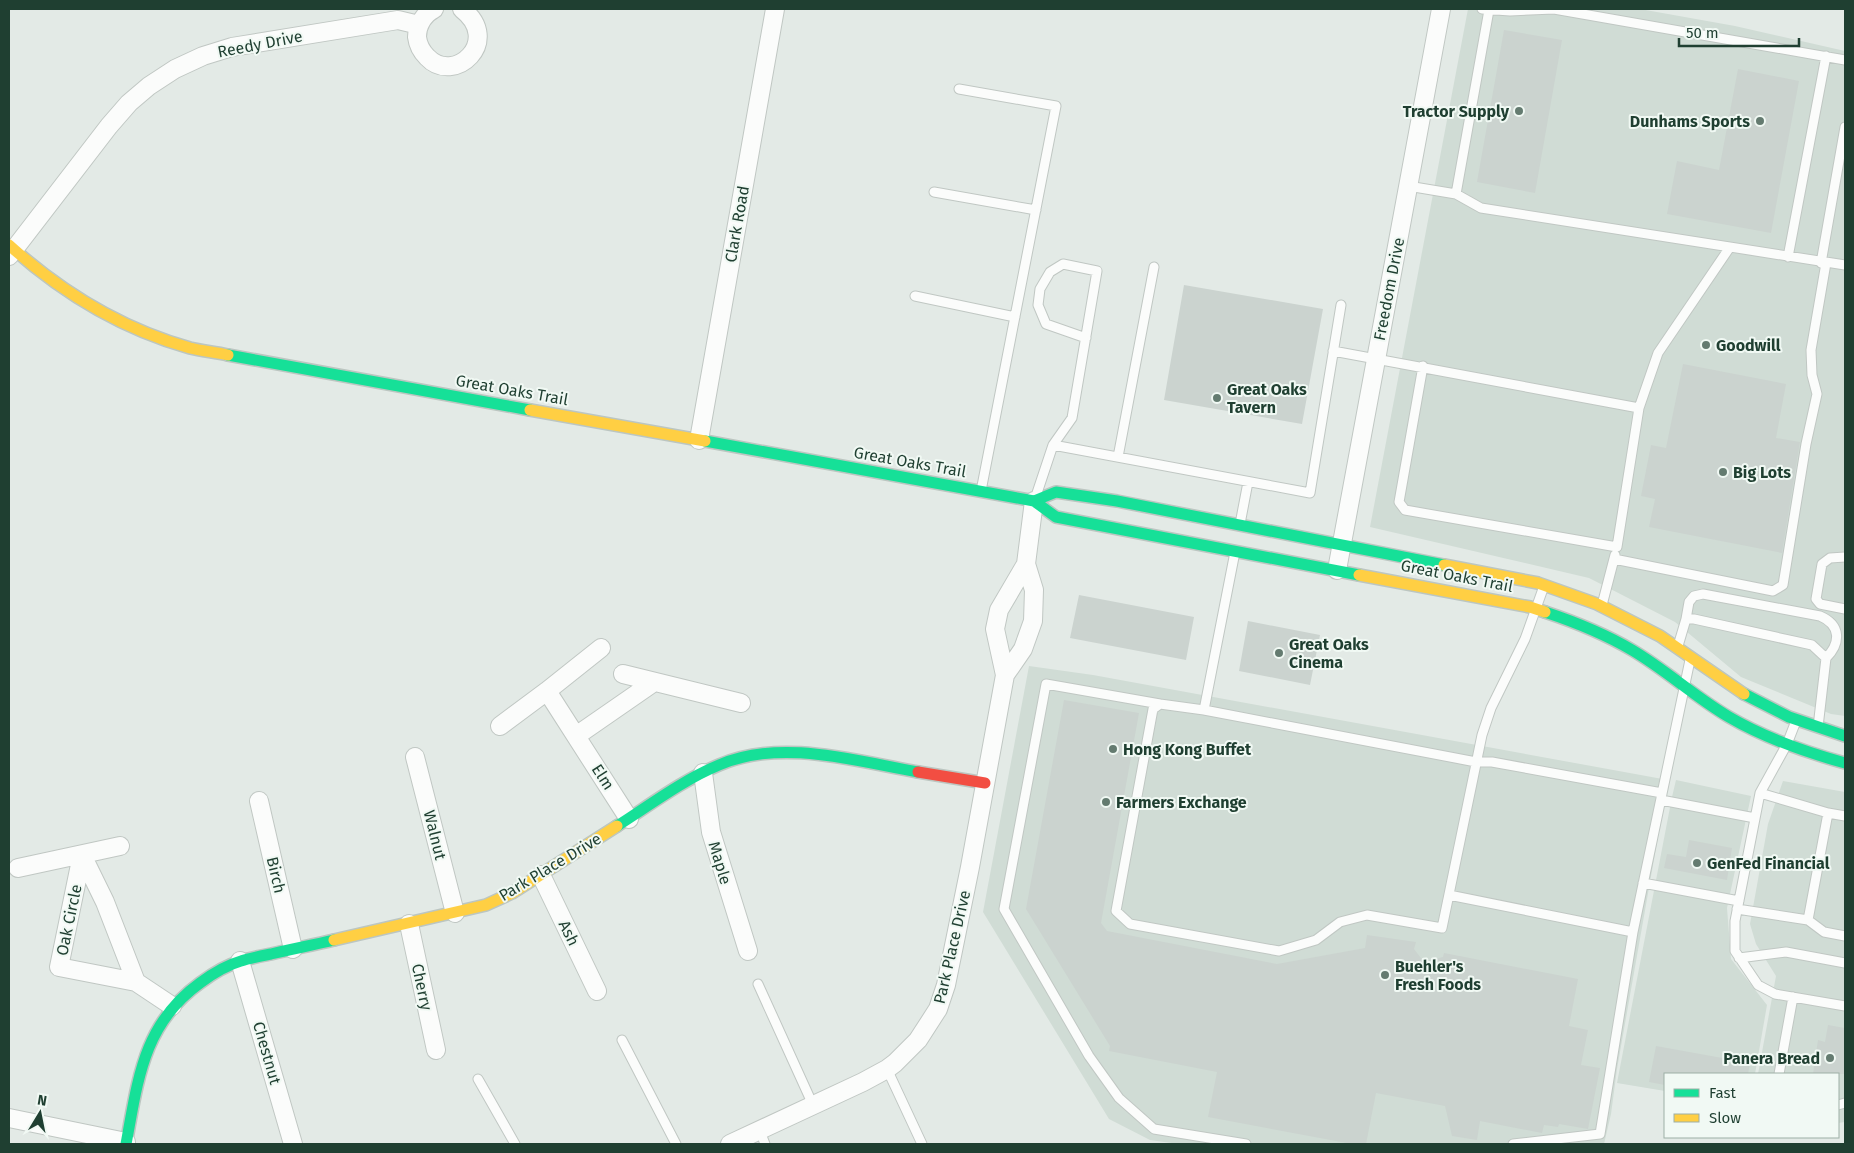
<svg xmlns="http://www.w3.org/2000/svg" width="1854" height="1153" viewBox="0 0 1854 1153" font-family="'Fira Sans',sans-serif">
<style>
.built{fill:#d0dcd5}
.building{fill:#cbd3cf}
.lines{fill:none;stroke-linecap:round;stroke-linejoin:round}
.lane-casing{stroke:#c0c7c3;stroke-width:11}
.street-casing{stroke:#c0c7c3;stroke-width:20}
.fast-casing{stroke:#bcc6c1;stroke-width:14}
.slow-casing{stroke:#bcc6c1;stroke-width:14}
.jam-casing{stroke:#bcc6c1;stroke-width:14}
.lane{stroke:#fbfcfb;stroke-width:9}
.street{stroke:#fbfcfb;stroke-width:18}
.fast{stroke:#16e098;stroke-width:11}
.slow{stroke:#ffcf43;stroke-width:11}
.jam{stroke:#f24e42;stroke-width:11}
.poi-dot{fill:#647b70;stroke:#f1f9f4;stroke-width:2}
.labels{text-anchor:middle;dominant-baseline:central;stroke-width:4;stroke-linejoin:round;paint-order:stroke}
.street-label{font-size:16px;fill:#1f3f31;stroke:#f1f9f4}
.poi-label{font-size:16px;font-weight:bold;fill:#1f3f31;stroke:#f1f9f4;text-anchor:start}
</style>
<rect width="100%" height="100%" fill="#e3eae6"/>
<path class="built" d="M1468,9h172l95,17 110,25v665l-14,-2 -90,-37 -66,-55 -86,-44 -219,-51z
M1029,666l64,9 575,105 -51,289 -6,45 -7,30h-425l-29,-4 -41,-21 -126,-207z
M1676,780l75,16 -24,112 4,51 36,46 -12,69h-90v17l-48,-8 55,-286z
M1783,781l62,11v330l-7,1v-49h-80l18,-98 -20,-32 -6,-20 18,-100z"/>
<path class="building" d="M1504,30l58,10 -27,153 -58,-11z
M1738,69l61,12 -28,152 -104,-19 10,-53 42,9z
M1184,285l139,24 -21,115 -138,-24z
M1683,364l103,20 -10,54 24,4 -18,111 -133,-26 6,-28 -14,-3 10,-51 15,3z
M1079,595l115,22 -8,43 -116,-22z
M1248,621l72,14 -10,50 -71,-14z
M1064,700l75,13 -38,210 6,8 170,33 88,-16 2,-13 49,7 -2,7 10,13 19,-5 1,-4 134,26 -9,47 19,4 -7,35 19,3 -12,61 -29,-5 -1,3 -14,-2 -2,8 -62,-12 -3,19 -25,-4 -7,-30 -69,-13 -10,51h-14l-144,-27 9,-45 -108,-21 1,-5 -84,-137z
M1689,840l43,8 -5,32 -63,-12 3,-14 19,3z
M1828,1025l17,3v46h-32l5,-34 7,2z
M1656,1046l94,17 -2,11h-83v11l-16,-3z"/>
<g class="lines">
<defs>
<path id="lane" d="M1482,9l28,2 44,-2 291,51
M959,89l97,17 -75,385
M1408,186l48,8 25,14 364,57
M934,192l102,18
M1456,194l33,-184
M1788,257l38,-201
M1821,263l24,-136
M915,296l100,21
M1333,351l306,57 19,-55 72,-106
M1423,366l-24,136 6,8 212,37 22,-139
M1053,445l257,48 31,-188
M1118,457l36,-190
M1036,496l17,-51 19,-27 25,-147 -34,-7 -13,8 -10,17 -2,16 8,19 40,14
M1240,524l8,-42
M1235,552l-31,158 -44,-6 -7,5 -37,202 14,13 149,27 37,-11 24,-18 27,-7 75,13 40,-193 9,-27 34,-69 19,-53
M1845,557l-15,1 -8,6 -6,35 4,5 25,5
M1614,559l159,32 10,-6 23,-141 11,-50 -5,-19 -1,-25 15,-87
M1602,605l13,-50
M1686,619l3,-17 5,-6 9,-2 117,22c21,9 21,27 6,42
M1678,646l8,-27h8l118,26 14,13 -8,69
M1160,704l-114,-20 -42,225 85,147 30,42 35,31 92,15
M1204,710l272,52h16l170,31
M1796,721l-9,23 -27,49 -25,128v30l23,34 17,9 70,12
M1760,793l68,20
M1661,800l94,18
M1845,816l-17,-3 -20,107 16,12 21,4
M1643,883l96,18
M1449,895l184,37
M1737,909l71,11
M1739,958l47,-6 59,11
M758,984l55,121
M622,1040l54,104
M887,1069l35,75
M1779,1074l14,-77
M478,1079l37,65
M1838,1105l7,-2
M760,1131l5,13
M1513,1144l87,-10 33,-202 57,-272"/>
<path id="street" d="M434,9c-10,5 -17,16 -17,28 1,8 4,14 10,20 27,29 76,-16 35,-48
M9,256l100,-130 20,-23 20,-17 26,-17 28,-13 29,-9 166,-27 21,5
M699,440l76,-431
M1337,570l104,-561
M623,674l118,29
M1005,675l-10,-46 4,-19 27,-46
M547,691l82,128
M500,726l47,-35 54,-43
M576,736l78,-54
M415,757l40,156
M703,773l8,59 37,119
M259,801l34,148
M82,855l-23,112 77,15
M82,855l23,47 31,80 36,24
M18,868l102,-22
M541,875l56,116
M409,924l27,126
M240,961l53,183
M9,1118l117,24
M730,1144l133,-62 24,-13 8,-6 23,-23 20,-31 8,-24 24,-118 35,-192 18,-26 10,-28 1,-31 -8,-26 8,-63"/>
<path id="fast" d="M228,355l302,55
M705,441l329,60 22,16 303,58
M1034,501l22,-9 61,9 327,64
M1545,612c30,10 60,22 87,38 34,20 63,47 97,67 36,21 76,35 116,46
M1744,694l45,23 56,19
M617,826c33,-21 66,-46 102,-61 62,-27 136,-4 199,7
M126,1144c12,-64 17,-120 74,-161 12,-9 27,-18 41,-22 9,-3 20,-5 30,-7 21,-5 42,-9 63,-14"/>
<path id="slow" d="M9,245c52,47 113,84 181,103 12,3 25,4 38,7
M530,410l175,31
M1444,565l94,18 59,21 63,32 84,58
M1359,575l171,32 15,5
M334,940l152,-35 26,-12 105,-67"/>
<path id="jam" d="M918,772l67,11"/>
</defs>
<use href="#lane" class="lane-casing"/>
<use href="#street" class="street-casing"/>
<use href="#fast" class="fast-casing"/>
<use href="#slow" class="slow-casing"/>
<use href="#jam" class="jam-casing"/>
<use href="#lane" class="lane"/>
<use href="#street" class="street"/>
<use href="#fast" class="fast"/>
<use href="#slow" class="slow"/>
<use href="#jam" class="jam"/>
</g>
<g class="poi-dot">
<circle cx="1519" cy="111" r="5"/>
<circle cx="1760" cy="121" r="5"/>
<circle cx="1706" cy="345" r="5"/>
<circle cx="1217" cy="398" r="5"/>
<circle cx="1723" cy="472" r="5"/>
<circle cx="1279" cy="653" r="5"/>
<circle cx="1113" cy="749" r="5"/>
<circle cx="1106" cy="802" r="5"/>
<circle cx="1697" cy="863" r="5"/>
<circle cx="1385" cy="975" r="5"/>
<circle cx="1830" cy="1058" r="5"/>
</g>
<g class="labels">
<g class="street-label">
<text transform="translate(260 44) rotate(-11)">Reedy Drive</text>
<text transform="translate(737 224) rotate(-80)">Clark Road</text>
<text transform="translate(1389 289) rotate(-79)">Freedom Drive</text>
<text transform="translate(512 390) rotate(10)">Great Oaks Trail</text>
<text transform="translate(910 462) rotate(10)">Great Oaks Trail</text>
<text transform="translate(1457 576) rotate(11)">Great Oaks Trail</text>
<text transform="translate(603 777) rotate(57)">Elm</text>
<text transform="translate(435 835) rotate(76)">Walnut</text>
<text transform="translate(720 863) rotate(73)">Maple</text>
<text transform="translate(550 867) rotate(-31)">Park Place Drive</text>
<text transform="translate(276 875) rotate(77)">Birch</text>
<text transform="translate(69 920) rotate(-78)">Oak Circle</text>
<text transform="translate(569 933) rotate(64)">Ash</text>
<text transform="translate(952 947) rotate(-77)">Park Place Drive</text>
<text transform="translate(422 987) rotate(78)">Cherry</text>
<text transform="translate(267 1053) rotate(74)">Chestnut</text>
</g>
<g class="poi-label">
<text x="1509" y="111" text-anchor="end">Tractor Supply</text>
<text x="1750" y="121" text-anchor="end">Dunhams Sports</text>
<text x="1716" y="345">Goodwill</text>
<text x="1227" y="389">Great Oaks<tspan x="1227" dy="18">Tavern</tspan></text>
<text x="1733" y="472">Big Lots</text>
<text x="1289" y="644">Great Oaks<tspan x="1289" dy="18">Cinema</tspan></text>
<text x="1123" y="749">Hong Kong Buffet</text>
<text x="1116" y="802">Farmers Exchange</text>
<text x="1707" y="863">GenFed Financial</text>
<text x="1395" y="966">Buehler's<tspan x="1395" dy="18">Fresh Foods</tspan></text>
<text x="1820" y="1058" text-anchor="end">Panera Bread</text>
</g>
</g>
<rect width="1854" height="1153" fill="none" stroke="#1f3f31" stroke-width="20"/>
<rect x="1664" y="1073" width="175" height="65" fill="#f1f9f4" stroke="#9dafa6"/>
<rect x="1674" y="1089" width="25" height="8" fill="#16e098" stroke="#9dafa6"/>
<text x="1709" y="1098" font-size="15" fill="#1f3f31">Fast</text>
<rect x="1674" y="1114" width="25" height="8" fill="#ffcf43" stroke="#9dafa6"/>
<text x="1709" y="1123" font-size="15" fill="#1f3f31">Slow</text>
<g transform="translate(40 1113) rotate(10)" stroke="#f1f9f4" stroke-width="4" paint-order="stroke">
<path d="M0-4L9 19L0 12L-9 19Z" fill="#1f3f31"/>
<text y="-8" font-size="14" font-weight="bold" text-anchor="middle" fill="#1f3f31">N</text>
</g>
<path d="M1679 38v8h120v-8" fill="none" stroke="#1f3f31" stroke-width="2.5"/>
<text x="1686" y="38" font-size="15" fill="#1f3f31" stroke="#f1f9f4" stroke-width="4" paint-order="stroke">50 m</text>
</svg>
